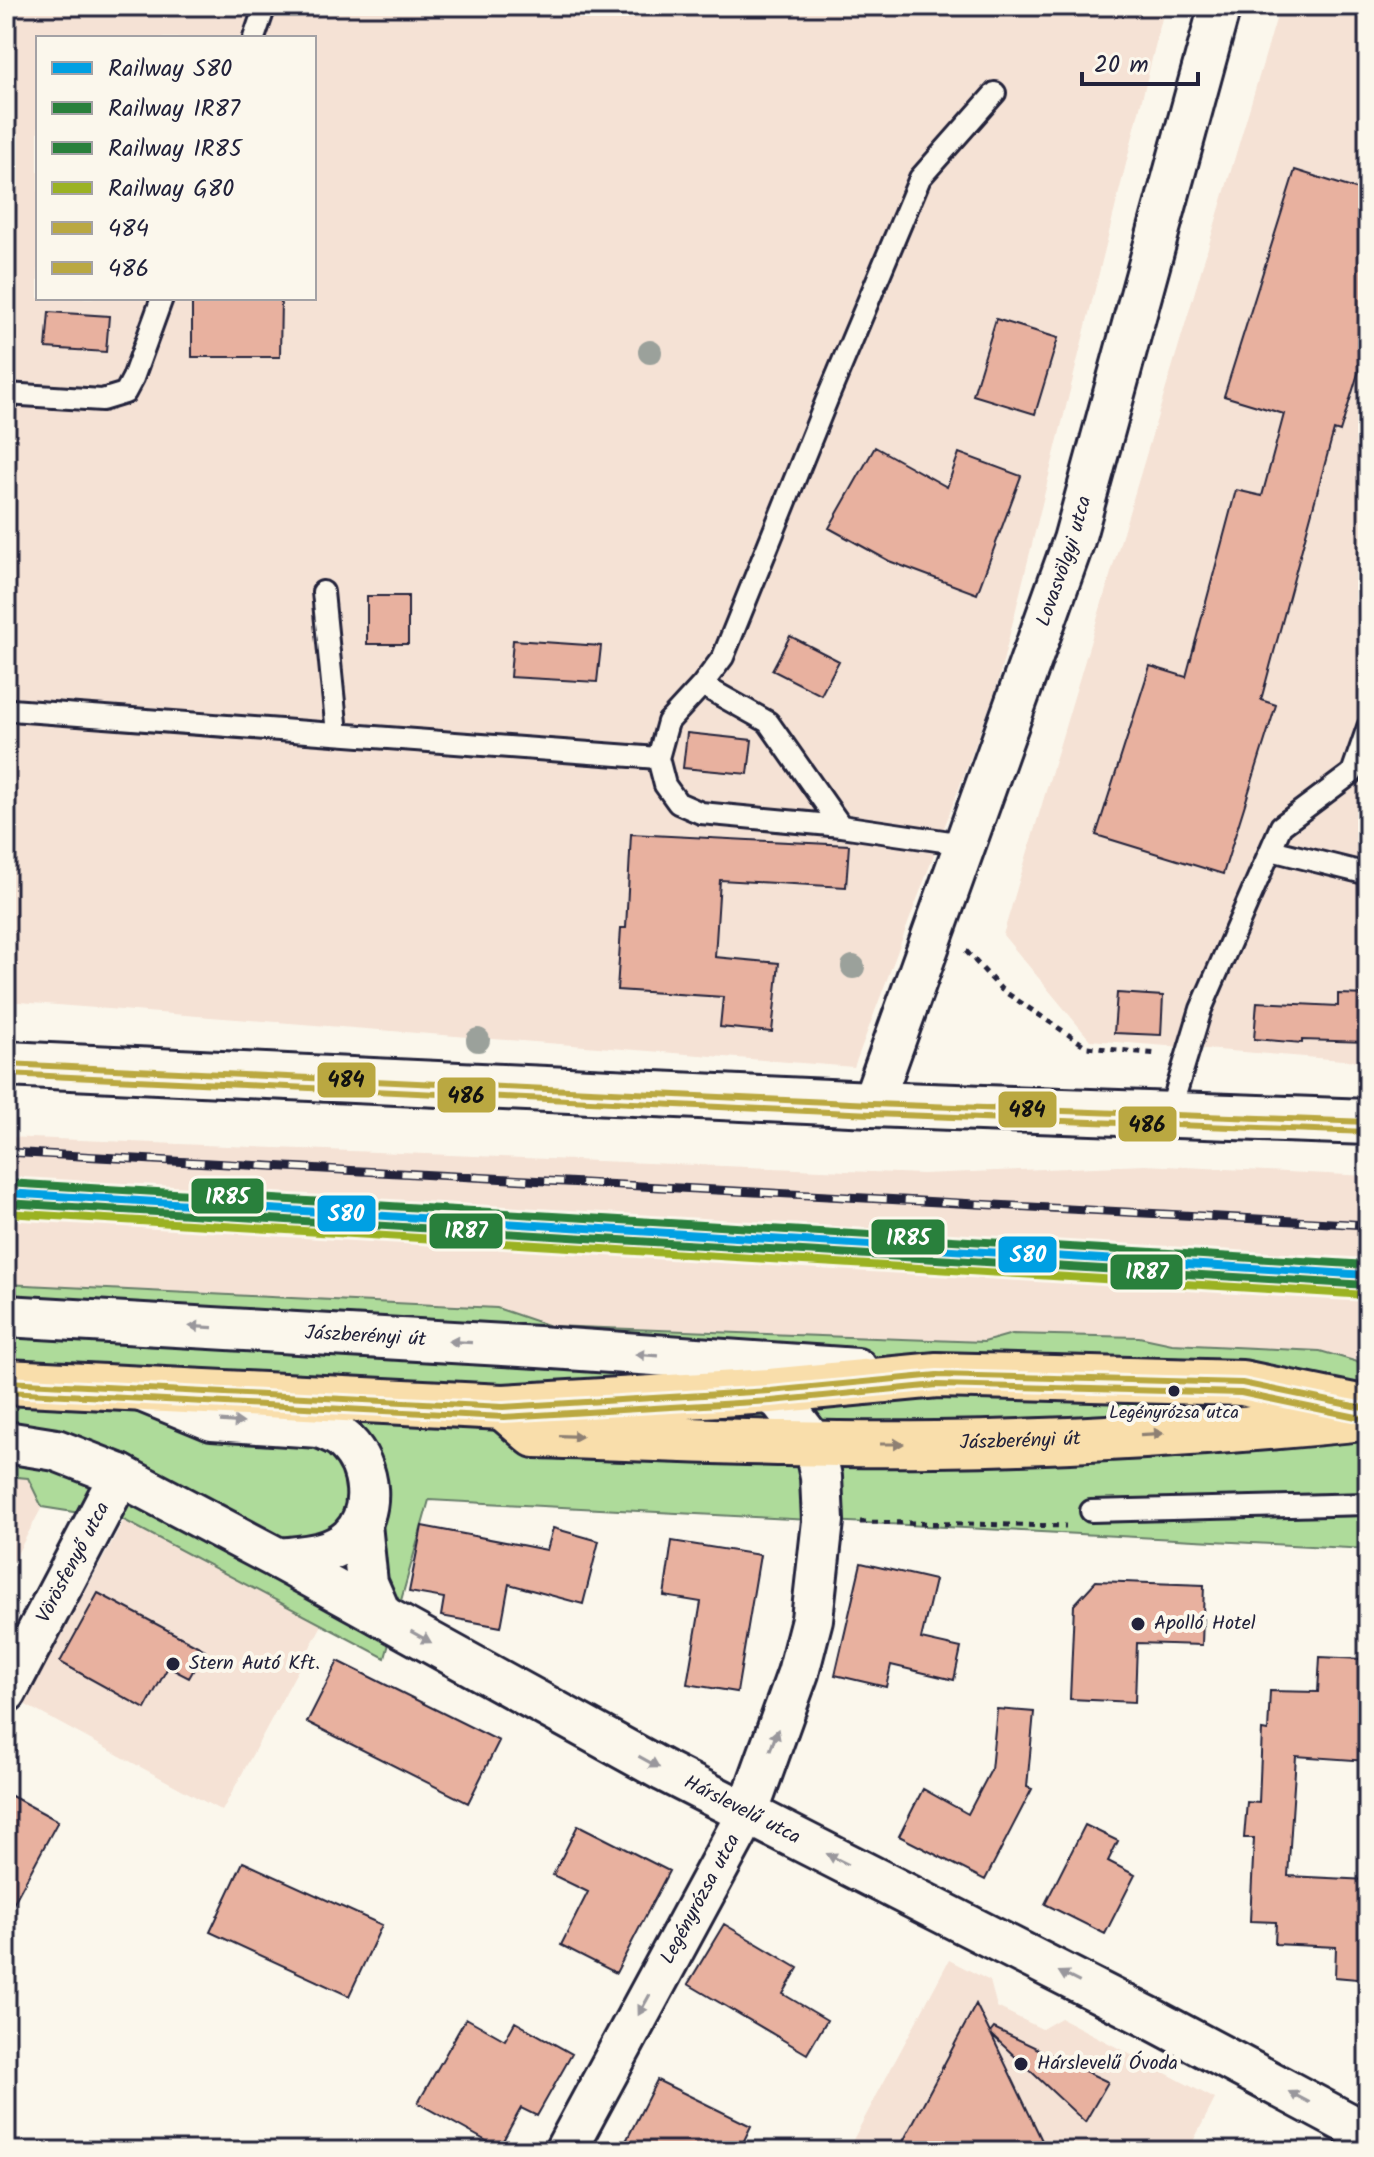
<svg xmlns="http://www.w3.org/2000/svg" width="1374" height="2157" viewBox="0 0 1374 2157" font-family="Kalam,sans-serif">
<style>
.built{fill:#f5e2d5;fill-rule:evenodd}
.green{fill:#aedb9a;stroke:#687e6a;stroke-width:2}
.building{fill:#e8b19f;stroke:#22223b;stroke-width:2}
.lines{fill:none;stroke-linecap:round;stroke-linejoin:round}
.service-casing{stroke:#22223b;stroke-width:26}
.minor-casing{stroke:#22223b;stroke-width:46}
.secondary-casing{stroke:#22223b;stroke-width:50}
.primary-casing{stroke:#22223b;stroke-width:50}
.path{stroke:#22223b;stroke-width:5;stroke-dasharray:6 6;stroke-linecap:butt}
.service{stroke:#fbf7ec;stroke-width:20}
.minor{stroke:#fbf7ec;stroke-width:40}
.secondary{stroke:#fbf7ec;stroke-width:44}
.primary{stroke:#f9deab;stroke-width:44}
.rail-casing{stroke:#22223b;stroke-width:9}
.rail{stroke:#fbf7ec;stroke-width:6;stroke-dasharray:18;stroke-linecap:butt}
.bus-1-casing{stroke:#fbf7ec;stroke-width:12}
.bus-2-casing{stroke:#fbf7ec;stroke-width:12}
.bus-1{stroke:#baa841;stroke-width:6}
.bus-2{stroke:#baa841;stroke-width:6}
.rail-1-casing{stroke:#fbf7ec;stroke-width:14}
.rail-2-casing{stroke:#fbf7ec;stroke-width:14}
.rail-3-casing{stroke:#fbf7ec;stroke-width:14}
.rail-4-casing{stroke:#fbf7ec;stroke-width:14}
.rail-1{stroke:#00a0e3;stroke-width:8}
.rail-2{stroke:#29803c;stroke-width:8}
.rail-3{stroke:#29803c;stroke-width:8}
.rail-4{stroke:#9bb223;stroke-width:8}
.tree{fill:#9ba19b}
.oneway{fill:#99979c}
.oneway2{fill:#8e8073}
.bus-dot{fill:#22223b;stroke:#fbf7ec;stroke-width:3}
.labels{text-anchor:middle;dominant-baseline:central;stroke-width:8;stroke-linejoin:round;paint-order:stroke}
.bus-label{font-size:18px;fill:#22223b;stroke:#fbf7ec}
.street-label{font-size:20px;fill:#22223b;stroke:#fbf7ec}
.poi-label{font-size:20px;fill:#22223b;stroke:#fbf7ec;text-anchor:start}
.line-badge{stroke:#fbf7ec;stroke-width:3}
.badge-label{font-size:22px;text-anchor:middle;font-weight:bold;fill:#fff}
.pale-badge-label{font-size:22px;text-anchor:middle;font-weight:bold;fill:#111}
</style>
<rect width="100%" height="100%" fill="#fbf7ec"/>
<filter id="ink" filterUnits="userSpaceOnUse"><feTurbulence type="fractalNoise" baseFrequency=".0125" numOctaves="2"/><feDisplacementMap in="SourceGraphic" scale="16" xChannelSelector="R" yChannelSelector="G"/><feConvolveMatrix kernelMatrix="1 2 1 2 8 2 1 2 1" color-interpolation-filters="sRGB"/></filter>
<g filter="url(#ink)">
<path class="built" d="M6,6h1159l-169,684 -142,377 -848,-66zM38,38h276v260h-276z
M1280,6h88v1056l-278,-22 -87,-105z
M6,1137l916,37 223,-9 223,11v189l-48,-14 -148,-7 -33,-7 -127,-3 -28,8 -434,-16 -53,-18 -491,-24z
M6,1476l22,1 14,30 -36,68z
M124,1520l198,105 -100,186 -198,-107z
M949,1960l41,21 7,26 45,22 19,-11 154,81 -27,52h-341z"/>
<path class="green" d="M6,1284l491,24 53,18 434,16 28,-8 127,3 33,7 148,7 48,14v184l-939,-49 -44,158 -261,-138 -82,-13 -14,-29 -22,-2z"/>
<path class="building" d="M1295,170l73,23v148l-28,91 -6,-2 -73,270 15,5 -53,169 -127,-39 54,-169 36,11 50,-187 26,6 22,-82 -60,-18z
M192,298h89l-1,59h-88z
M49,312l60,4 -3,36 -60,-4z
M996,319l62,19 -23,76 -62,-19z
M875,447l72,40 12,-34 62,23 -44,118 -88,-33 -60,-33z
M367,596h41v48h-41z
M790,636l49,25 -18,34 -49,-25z
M513,640l88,6 -4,36 -87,-5z
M687,733l65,7 -4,34 -65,-6z
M631,834l218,11 -3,42 -126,-7 -5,77 64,6 -7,69 -52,-5 3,-30 -106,-7 4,-62h5z
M1117,993l46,3 -2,39 -47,-2z
M1338,994l30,1v47l-66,-2v3l-48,-4 3,-37 81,4z
M422,1526l125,24 6,-22 46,13 -16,63 -74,-20 -8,43 -60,-11 3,-18 -35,-6z
M672,1541l88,14 -23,137 -50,-8 14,-82 -37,-6z
M861,1563l74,17 -14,59 40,9 -7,32 -63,-15 -5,22 -51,-12z
M1096,1581l108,4 -2,60 -65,-2 -2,59 -65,-3 4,-94z
M98,1593l107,57 -16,28 -21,-11 -23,42 -85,-47z
M1320,1657l42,2 -2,47 8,1v54l-72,-5 -8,120 80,4v100l-33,-3 1,-30 -61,-3 1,-22 -26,-1 4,-83h-10l3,-36 12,1 3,-73 6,1 2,-40 48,1z
M338,1661l161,80 -31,62 -161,-81z
M997,1709l37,3 -7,75 5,2 -47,91 -86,-44 24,-47 45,25 23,-44z
M6,1793l52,28 -52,96z
M578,1825l91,46 -53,102 -55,-28 27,-53 -35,-17z
M1085,1825l33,16 -10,20 27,14 -30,59 -60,-30z
M243,1862l139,63 -33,71 -139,-64z
M724,1924l74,44 -15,26 44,26 -20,34 -119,-70z
M976,2004l14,29 4,-5 114,54 -23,40 -94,-88 56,117h-149z
M466,2018l39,22 10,-18 57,32 -35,62 -16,-8 -22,40 -81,-45z
M657,2080l94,46 -12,25h-118z"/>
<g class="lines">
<defs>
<path id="service" d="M254,38l11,-32
M6,394l96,6 23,-7 8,-15 29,-80
M323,592l14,141
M702,685l66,37 73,104
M11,710l647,48 7,27 13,18 23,10 140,13 123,18
M658,758l10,-36 34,-37 21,-28 105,-260 92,-219 75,-85
M1271,850l97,24
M1169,1115l32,-106 80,-183 71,-53 16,-46
M1091,1511l277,-7"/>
<g id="minor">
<path id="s1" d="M872,1104l202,-564 146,-534"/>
<path id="s2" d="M6,1316l532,31 319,22"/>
<path d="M144,1392l68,28 107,7c9,4 20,7 27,15 25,24 30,71 4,96 -20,18 -46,18 -71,21"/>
<path id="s3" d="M6,1442l50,8 64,25 159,84 385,212 490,249 214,114"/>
<path d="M361,1524l6,59 14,32"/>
<path id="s4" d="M6,1692l114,-217"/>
<path id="s5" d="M565,2151l182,-337 51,-141 14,-54 11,-98 -2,-44 -7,-33 -33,-43 -32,-24"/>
</g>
<path id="secondary" d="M6,1064l866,40 496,18"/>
<g id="primary">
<path d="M6,1382l497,25 267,-16 167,-16 305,8 126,26"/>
<path id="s6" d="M503,1407l32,28c133,4 267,11 401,9 139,-2 279,-11 418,-25"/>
</g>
</defs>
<use href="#service" class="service-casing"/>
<use href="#minor" class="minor-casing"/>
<use href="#secondary" class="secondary-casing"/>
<use href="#primary" class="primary-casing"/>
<path class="path" d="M966,951l36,39 85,57 71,7
M860,1522l206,4"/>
<use href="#service" class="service"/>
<use href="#minor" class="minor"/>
<use href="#secondary" class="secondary"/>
<use href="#primary" class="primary"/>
<defs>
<path id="rail" d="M6,1152l1362,73"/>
</defs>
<use href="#rail" class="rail-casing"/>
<use href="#rail" class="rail"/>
<defs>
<path id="bus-1" d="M6,1064l866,40 496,18
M6,1382l497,25 267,-16 167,-16 305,8 126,26"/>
<path id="bus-2" d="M6,1074l866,40 496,18
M6,1392l498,25 267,-16 166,-16 304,8 125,26"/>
</defs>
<use href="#bus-1" class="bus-1-casing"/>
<use href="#bus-2" class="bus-2-casing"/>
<use href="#bus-1" class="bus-1"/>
<use href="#bus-2" class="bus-2"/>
<defs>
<path id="rail-1" d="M6,1193l1362,82"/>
<path id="rail-2" d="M6,1203l1361,82"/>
<path id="rail-3" d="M7,1183l1361,82"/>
<path id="rail-4" d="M6,1213l1361,82"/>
</defs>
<use href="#rail-1" class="rail-1-casing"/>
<use href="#rail-2" class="rail-2-casing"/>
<use href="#rail-3" class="rail-3-casing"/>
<use href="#rail-4" class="rail-4-casing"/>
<use href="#rail-1" class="rail-1"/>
<use href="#rail-2" class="rail-2"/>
<use href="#rail-3" class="rail-3"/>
<use href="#rail-4" class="rail-4"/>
</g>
<g class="tree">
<circle cx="650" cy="352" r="12"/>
<circle cx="853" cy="967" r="12"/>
<circle cx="478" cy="1040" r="12"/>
</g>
<defs><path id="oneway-solid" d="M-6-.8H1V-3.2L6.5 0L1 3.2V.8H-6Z" transform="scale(2)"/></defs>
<g class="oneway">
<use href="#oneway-solid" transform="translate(201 1327) rotate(-177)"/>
<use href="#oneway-solid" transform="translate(460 1342) rotate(-177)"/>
<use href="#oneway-solid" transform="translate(647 1355) rotate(-176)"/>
<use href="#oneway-solid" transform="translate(232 1422) rotate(4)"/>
<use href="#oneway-solid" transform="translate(421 1637) rotate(29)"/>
<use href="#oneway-solid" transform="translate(774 1740) rotate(-70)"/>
<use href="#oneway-solid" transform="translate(649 1762) rotate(29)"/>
<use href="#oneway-solid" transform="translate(837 1859) rotate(-153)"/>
<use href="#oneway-solid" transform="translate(1069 1977) rotate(-153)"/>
<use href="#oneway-solid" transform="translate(644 2005) rotate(119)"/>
<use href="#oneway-solid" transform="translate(1299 2097) rotate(-152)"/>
</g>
<g class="oneway2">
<use href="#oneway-solid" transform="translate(1152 1434) rotate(-3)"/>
<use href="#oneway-solid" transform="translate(571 1436) rotate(2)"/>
<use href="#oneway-solid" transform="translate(892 1444)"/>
</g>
</g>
<g class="bus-dot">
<circle cx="1174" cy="1391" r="7"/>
<circle cx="1138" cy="1624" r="8"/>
<circle cx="173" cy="1664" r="8"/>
<circle cx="1021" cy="2064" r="8"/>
</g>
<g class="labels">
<g class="bus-label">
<text x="1174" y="1413">Legényrózsa utca</text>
</g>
<g class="street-label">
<text stroke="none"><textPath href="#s1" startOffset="576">Lovasvölgyi utca</textPath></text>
<text stroke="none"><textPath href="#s2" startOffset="360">Jászberényi út</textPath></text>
<text stroke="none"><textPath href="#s6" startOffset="528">Jászberényi út</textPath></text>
<text stroke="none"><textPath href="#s4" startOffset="146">Vörösfenyő utca</textPath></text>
<text stroke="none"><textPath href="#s3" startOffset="826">Hárslevelű utca</textPath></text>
<text stroke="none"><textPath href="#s5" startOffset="286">Legényrózsa utca</textPath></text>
</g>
<g class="poi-label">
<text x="1154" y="1624">Apolló Hotel</text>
<text x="189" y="1664">Stern Autó Kft.</text>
<text x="1037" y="2064">Hárslevelű Óvoda</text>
</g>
</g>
<g class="line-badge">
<rect x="316" y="1061" width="61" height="38" rx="8" fill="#baa841"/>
<rect x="436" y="1076" width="61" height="38" rx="8" fill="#baa841"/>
<rect x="997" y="1090" width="61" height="39" rx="8" fill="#baa841"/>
<rect x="1117" y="1105" width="61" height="38" rx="8" fill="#baa841"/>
<rect x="190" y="1177" width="75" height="38" rx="8" fill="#29803c"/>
<rect x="316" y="1194" width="61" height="39" rx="8" fill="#00a0e3"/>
<rect x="428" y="1212" width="76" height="38" rx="8" fill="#29803c"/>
<rect x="870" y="1218" width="76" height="38" rx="8" fill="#29803c"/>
<rect x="997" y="1235" width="61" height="39" rx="8" fill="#00a0e3"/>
<rect x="1109" y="1253" width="75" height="38" rx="8" fill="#29803c"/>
</g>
<g class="badge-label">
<text x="227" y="1204">IR85</text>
<text x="346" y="1221">S80</text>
<text x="466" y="1238">IR87</text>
<text x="908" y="1245">IR85</text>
<text x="1028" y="1262">S80</text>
<text x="1147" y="1279">IR87</text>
</g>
<g class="pale-badge-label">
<text x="346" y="1087">484</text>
<text x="466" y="1103">486</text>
<text x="1027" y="1117">484</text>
<text x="1147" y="1132">486</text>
</g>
<rect width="1374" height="2157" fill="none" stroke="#fbf7ec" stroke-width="32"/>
<rect x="16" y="16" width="1342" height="2125" fill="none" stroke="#22223b" stroke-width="3" filter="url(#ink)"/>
<rect x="36" y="36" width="280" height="264" fill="#fbf7ec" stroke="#a4a2a5" stroke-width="2"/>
<rect x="52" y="62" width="40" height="12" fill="#00a0e3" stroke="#a4a2a5" stroke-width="2"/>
<text x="108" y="76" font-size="24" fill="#22223b">Railway S80</text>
<rect x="52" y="102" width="40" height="12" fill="#29803c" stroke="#a4a2a5" stroke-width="2"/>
<text x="108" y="116" font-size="24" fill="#22223b">Railway IR87</text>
<rect x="52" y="142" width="40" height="12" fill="#29803c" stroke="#a4a2a5" stroke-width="2"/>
<text x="108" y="156" font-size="24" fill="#22223b">Railway IR85</text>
<rect x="52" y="182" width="40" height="12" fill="#9bb223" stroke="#a4a2a5" stroke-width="2"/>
<text x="108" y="196" font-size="24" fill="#22223b">Railway G80</text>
<rect x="52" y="222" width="40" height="12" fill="#baa841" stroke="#a4a2a5" stroke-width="2"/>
<text x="108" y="236" font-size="24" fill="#22223b">484</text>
<rect x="52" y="262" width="40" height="12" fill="#baa841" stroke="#a4a2a5" stroke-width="2"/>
<text x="108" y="276" font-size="24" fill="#22223b">486</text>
<path d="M1082 72v12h116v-12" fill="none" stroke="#22223b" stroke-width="4"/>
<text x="1094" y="72" font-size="24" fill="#22223b" stroke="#fbf7ec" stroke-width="6" paint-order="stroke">20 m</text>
</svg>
